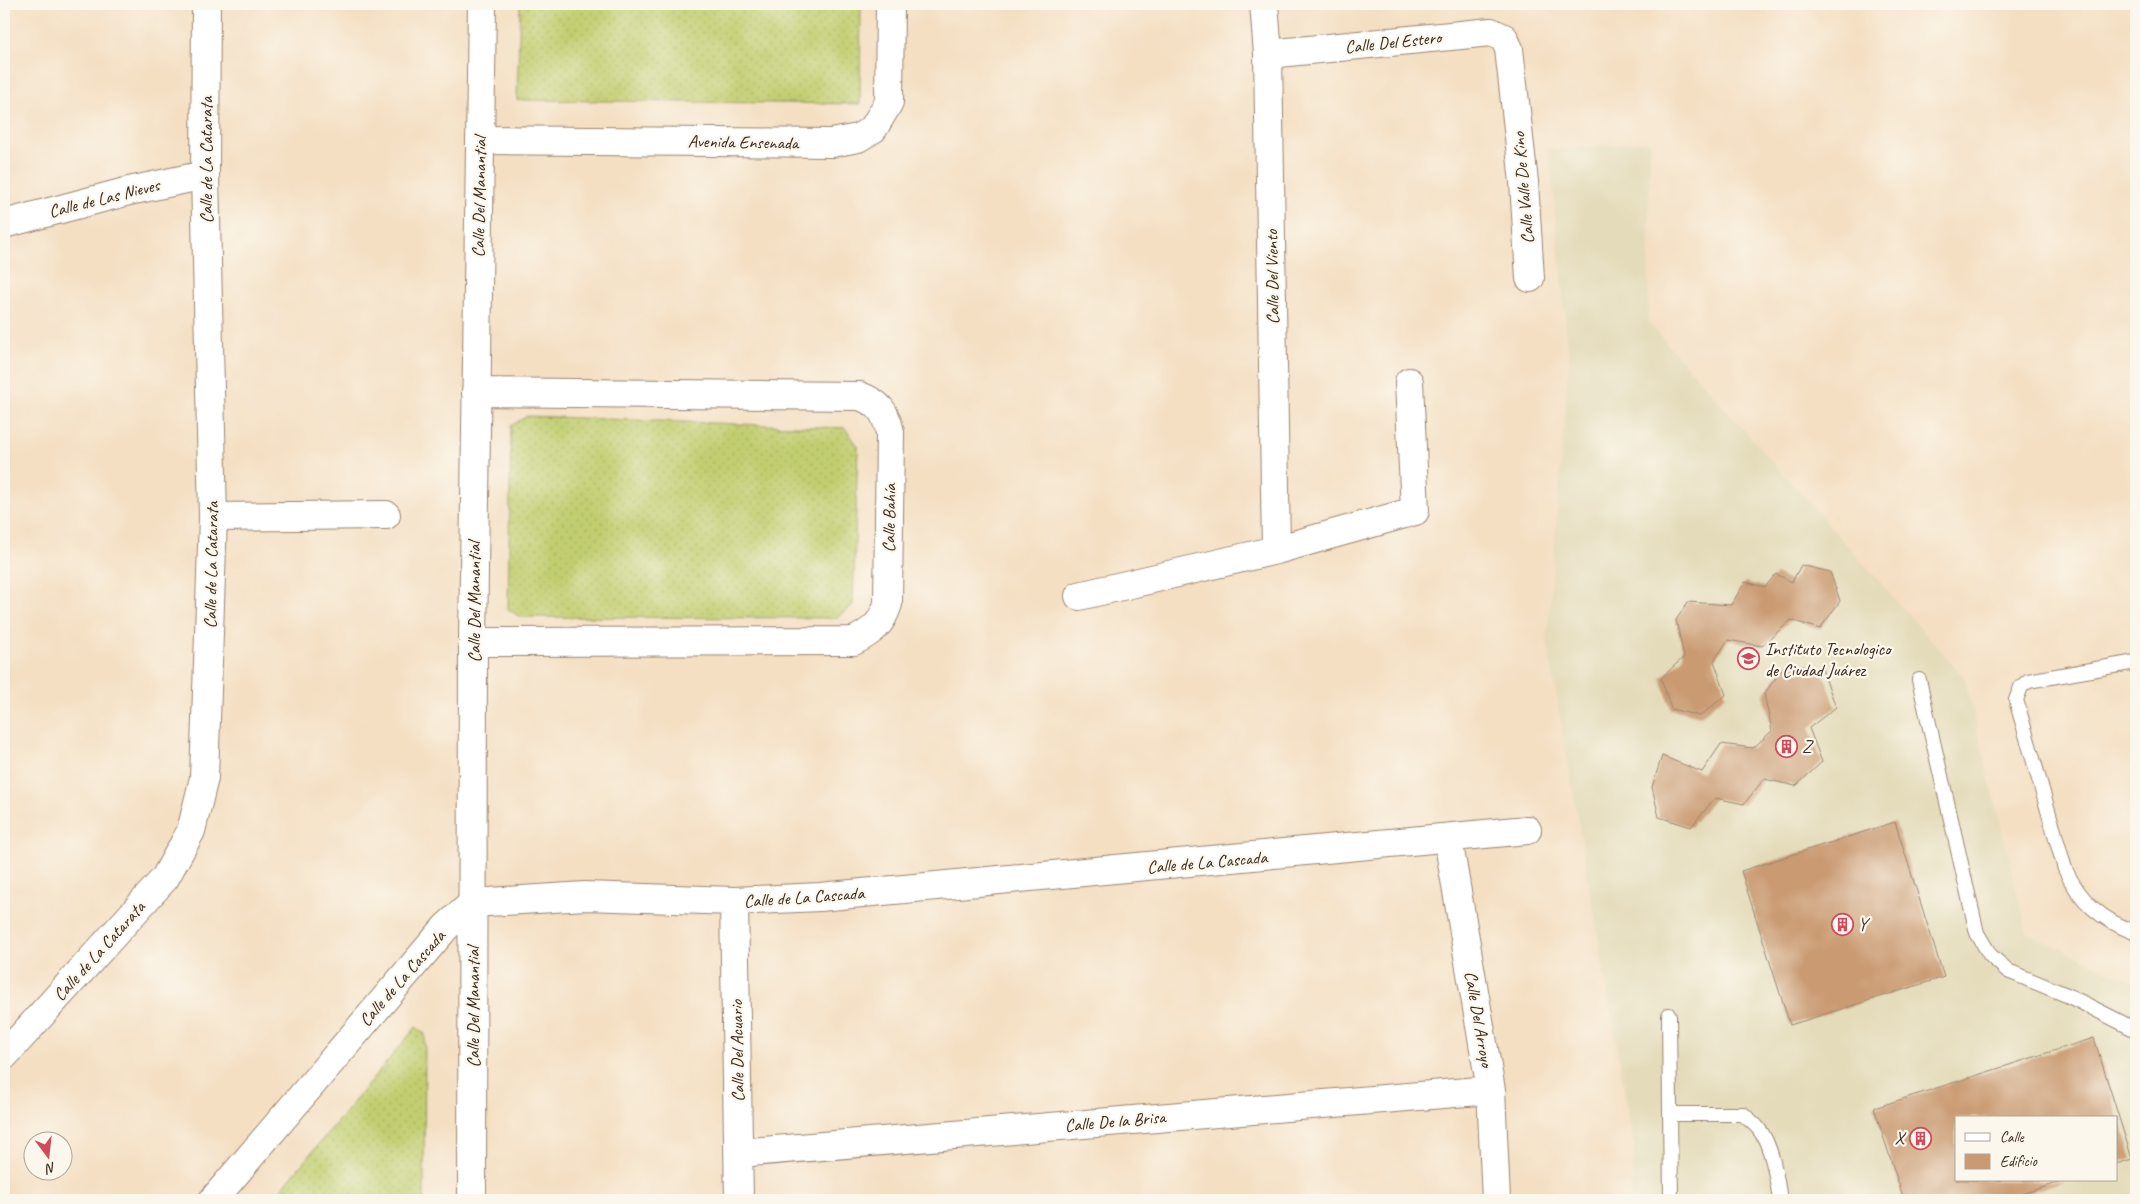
<svg xmlns="http://www.w3.org/2000/svg" width="2140" height="1204" viewBox="0 0 2140 1204" font-family="Caveat,sans-serif">
<style>
.built{fill:#e4dbba;fill-rule:evenodd}
.grass{fill:url(#grass-dots);stroke:#7e7c47}
.building{fill:#ca9b73}
.lines{fill:none;stroke-linecap:round;stroke-linejoin:round}
.service-casing{stroke:#988470;stroke-width:16}
.minor-casing{stroke:#988470;stroke-width:30}
.tertiary-casing{stroke:#988470;stroke-width:30}
.service{stroke:#fff;stroke-width:14}
.minor{stroke:#fff;stroke-width:28}
.tertiary{stroke:#fff;stroke-width:28}
.labels{text-anchor:middle;dominant-baseline:central;stroke-width:4.5;stroke-linejoin:round;paint-order:stroke}
.street-label{font-size:18px;fill:#3b2a1e;stroke:#fbf7ec}
.poi-label{font-size:18px;fill:#3b2a1e;stroke:#fbf7ec;text-anchor:start}
</style>
<defs>
<pattern id="grass-dots" width="8" height="8" patternUnits="userSpaceOnUse" patternTransform="scale(1.25)"><rect width="8" height="8" fill="#c1ce70"/><path d="M2 2h.1M6 6h.1" fill="none" stroke="#a7b161" stroke-width="1.8" stroke-linecap="round"/></pattern>
</defs>
<rect width="100%" height="100%" fill="#fbf7ec"/>
<filter id="ink" filterUnits="userSpaceOnUse"><feTurbulence type="fractalNoise" baseFrequency=".02" numOctaves="2"/><feDisplacementMap in="SourceGraphic" scale="10" xChannelSelector="R" yChannelSelector="G"/><feConvolveMatrix kernelMatrix="1 2 1 2 8 2 1 2 1" color-interpolation-filters="sRGB"/></filter>
<filter id="wash" filterUnits="userSpaceOnUse"><feTurbulence type="fractalNoise" baseFrequency=".0096" numOctaves="4" result="noise"/><feDisplacementMap in="SourceGraphic" scale="20" xChannelSelector="R" yChannelSelector="G"/><feGaussianBlur stdDeviation="1.12" result="paint"/><feColorMatrix in="noise" values="0 0 0 0 0 0 0 0 0 0 0 0 0 0 0 0 0 1.4 0 .05"/><feComposite in="paint" operator="in"/></filter>
<g filter="url(#wash)">
<rect width="100%" height="100%" fill="#f4dfc3"/>
<path class="built" d="M1650,141l-2,181 316,355 63,255 109,52v216h-505l3,-55 -87,-504 22,-283 -20,-208zM1956,1118h160v62h-160z"/>
<path class="grass" d="M520,4h341l-1,100 -343,-4z
M527,416l318,12 13,18 -5,159 -17,13 -316,-1 -12,-8 3,-183z
M416,1027l9,7 -1,166h-152z"/>
<g id="blocks">
<path class="building" d="M1801,565l29,7 10,29 -20,28 -29,-9 -29,26 -34,-6 -14,21 12,34 -26,21 -29,-7 -10,-31 23,-21 -8,-37 12,-18 43,3 14,-23 20,5 11,-13 16,8z
M1786,664l36,5 14,38 -27,21 13,34 -26,24 -32,-7 -20,25 -29,-6 -24,29 -32,-10 -7,-30 10,-31 40,16 19,-28 32,4 19,-17 -8,-37z
M1895,822l49,155 -154,48 -49,-154z
M2094,1038l38,121 -16,5v-46h-160v62l108,1 -62,19h-98l-30,-92z"/>
</g>
</g>
<g filter="url(#ink)">
<use href="#blocks" fill-opacity="0" stroke="#988470" stroke-width="1"/>
<g class="lines">
<defs>
<path id="service" d="M2136,662l-108,19 -7,6 -5,13 49,169c15,33 37,51 71,64
M1919,680l58,253 13,22 18,16 61,25 67,34
M1669,1015l2,185
M1671,1114h72c5,5 11,9 15,14 14,16 19,52 22,72"/>
<path id="minor" d="M1264,4l4,50 8,496
M1268,54l223,-22 13,6 5,11 15,133 6,96
M480,140l352,3 26,-5 15,-9 16,-27 1,-98
M4,224l125,-33 76,-16
M213,517l173,-2
M1079,596l197,-46 139,-39 -6,-129
M473,642l381,-1c19,-10 27,-16 34,-37l2,-172c-5,-21 -10,-28 -30,-36l-384,-4
M1448,839l43,251 5,110
M734,901l5,299
M4,1056l161,-178 26,-47 13,-53 9,-261 -8,-342 1,-171
M739,1153l752,-63
M213,1200l233,-273 27,-24 112,-7 149,5 86,-4 707,-67"/>
<path id="tertiary" d="M472,1200l1,-558 9,-638"/>
</defs>
<use href="#service" class="service-casing"/>
<use href="#minor" class="minor-casing"/>
<use href="#tertiary" class="tertiary-casing"/>
<use href="#service" class="service"/>
<use href="#minor" class="minor"/>
<use href="#tertiary" class="tertiary"/>
</g>
</g>
<defs>
<symbol id="university-ring" viewBox="-11 -11 22 22"><circle r="9.5" fill="#fbf7ec" stroke="#d1495b" stroke-width="1.5"/><path d="M0-5L7-2L0 1L-7-2ZM-4 1L0 2.5L4 1V4Q0 6-4 4Z" fill="#d1495b"/></symbol>
<symbol id="building-ring" viewBox="-11 -11 22 22"><circle r="9.5" fill="#fbf7ec" stroke="#d1495b" stroke-width="1.5"/><path d="M-4-6H4V6H1V3H-1V6H-4ZM-2.5-4.3h1.7v1.8h-1.7ZM.8-4.3h1.7v1.8H.8ZM-2.5-1h1.7V.8h-1.7ZM.8-1h1.7V.8H.8Z" fill="#d1495b"/></symbol>
</defs>
<g fill-rule="evenodd">
<use href="#university-ring" x="1736" y="646" width="25" height="25"/>
<use href="#building-ring" x="1774" y="734" width="25" height="25"/>
<use href="#building-ring" x="1830" y="912" width="25" height="25"/>
<use href="#building-ring" x="1908" y="1126" width="25" height="25"/>
</g>
<g class="labels">
<g class="street-label">
<text transform="translate(1393 42) rotate(-6)">Calle Del Estero</text>
<text transform="translate(743 142) rotate(1)">Avenida Ensenada</text>
<text transform="translate(206 160) rotate(-90)">Calle de La Catarata</text>
<text transform="translate(1523 188) rotate(-95)">Calle Valle De Kino</text>
<text transform="translate(479 197) rotate(-89)">Calle Del Manantial</text>
<text transform="translate(104 198) rotate(-14)">Calle de Las Nieves</text>
<text transform="translate(1272 277) rotate(-91)">Calle Del Viento</text>
<text transform="translate(889 518) rotate(-89)">Calle Bahía</text>
<text transform="translate(211 565) rotate(-89)">Calle de La Catarata</text>
<text transform="translate(474 602) rotate(-90)">Calle Del Manantial</text>
<text transform="translate(1207 862) rotate(-5)">Calle de La Cascada</text>
<text transform="translate(804 897) rotate(-4)">Calle de La Cascada</text>
<text transform="translate(99 951) rotate(-48)">Calle de La Catarata</text>
<text transform="translate(402 978) rotate(-49)">Calle de La Cascada</text>
<text transform="translate(473 1007) rotate(-90)">Calle Del Manantial</text>
<text transform="translate(1479 1019) rotate(80)">Calle Del Arroyo</text>
<text transform="translate(737 1051) rotate(-91)">Calle Del Acuario</text>
<text transform="translate(1115 1121) rotate(-5)">Calle De la Brisa</text>
</g>
<g class="poi-label">
<text x="1765" y="649">Instituto Tecnologico<tspan x="1765" dy="21">de Ciudad Juárez</tspan></text>
<text x="1802" y="746">Z</text>
<text x="1858" y="924">Y</text>
<text x="1904" y="1138" text-anchor="end">X</text>
</g>
</g>
<rect width="2140" height="1204" fill="none" stroke="#fbf7ec" stroke-width="20"/>
<rect x="1955" y="1116" width="162" height="65" fill="#fbf7ec" stroke="#aea59a"/>
<rect x="1965" y="1133" width="25" height="8" fill="#ffffff" stroke="#aea59a"/>
<text x="2000" y="1142" font-size="15" fill="#3b2a1e">Calle</text>
<rect x="1965" y="1154" width="25" height="15" fill="#ca9b73" stroke="#aea59a"/>
<text x="2000" y="1166" font-size="15" fill="#3b2a1e">Edificio</text>
<g transform="translate(48 1156) rotate(165)"><circle r="24" fill="#fbf7ec" stroke="#aea59a"/>
<path d="M0-4L9 19L0 12L-9 19Z" fill="#d1495b"/>
<text y="-8" font-size="14" font-weight="bold" text-anchor="middle" fill="#3b2a1e">N</text>
</g>
</svg>
